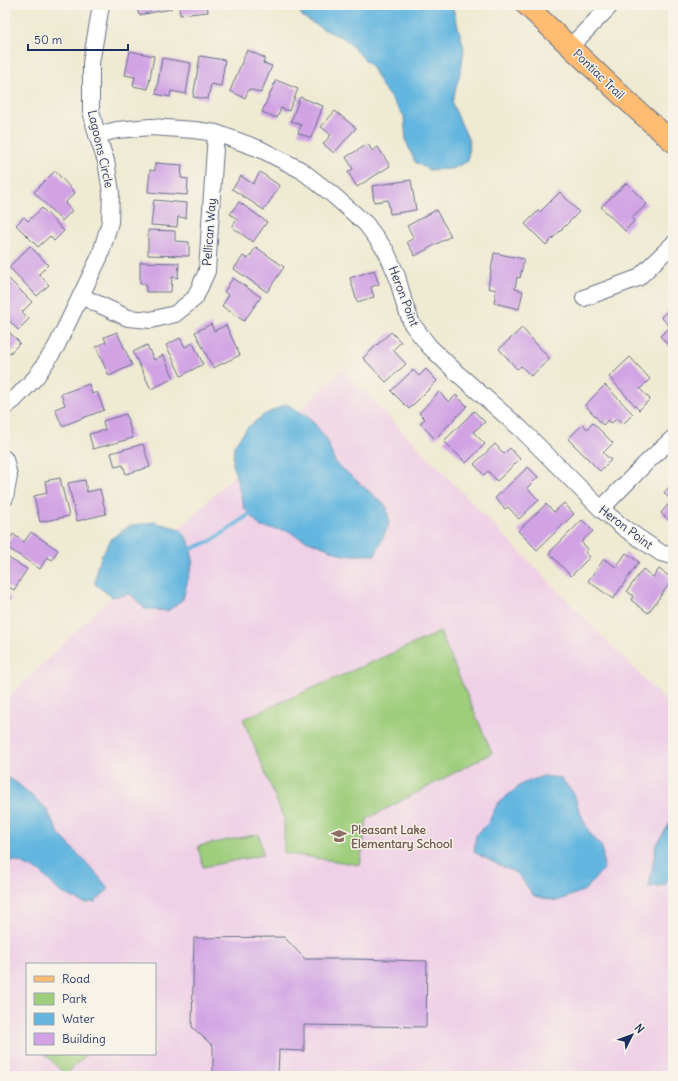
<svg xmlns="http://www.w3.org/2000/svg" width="678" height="1081" viewBox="0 0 678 1081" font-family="Delius,sans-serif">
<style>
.built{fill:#efd0e6;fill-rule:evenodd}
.green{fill:#9ecd7c;stroke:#5c7e6d}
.water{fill:#64b6df;stroke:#40729e}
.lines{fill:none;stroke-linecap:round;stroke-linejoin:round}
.stream{stroke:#64b6df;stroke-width:4}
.building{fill:#d1a3e4}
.minor-casing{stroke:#657087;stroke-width:18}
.major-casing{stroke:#657087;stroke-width:22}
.minor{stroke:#fff;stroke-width:16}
.major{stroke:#ffbb71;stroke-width:20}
.labels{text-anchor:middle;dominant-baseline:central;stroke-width:3;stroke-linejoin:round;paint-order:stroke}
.street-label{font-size:12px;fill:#1b2f5e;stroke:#f7f3e8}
.education-label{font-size:12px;font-weight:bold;fill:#785e54;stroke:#f7f3e8;text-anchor:start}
</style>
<rect width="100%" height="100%" fill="#f7f3e8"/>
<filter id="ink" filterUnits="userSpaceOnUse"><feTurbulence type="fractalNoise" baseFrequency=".025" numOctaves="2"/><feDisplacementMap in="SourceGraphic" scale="8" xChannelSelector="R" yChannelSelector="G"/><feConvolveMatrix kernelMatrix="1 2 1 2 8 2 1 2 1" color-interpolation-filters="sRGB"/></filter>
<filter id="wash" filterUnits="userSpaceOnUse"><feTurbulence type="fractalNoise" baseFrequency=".012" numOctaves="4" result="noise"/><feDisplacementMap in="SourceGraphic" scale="16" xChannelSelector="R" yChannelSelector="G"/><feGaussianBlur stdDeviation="0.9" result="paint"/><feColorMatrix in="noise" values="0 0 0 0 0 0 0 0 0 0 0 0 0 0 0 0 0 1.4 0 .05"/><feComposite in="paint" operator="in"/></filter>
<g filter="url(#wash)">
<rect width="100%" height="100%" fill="#efead2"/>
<path class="built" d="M342,369l331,340v367h-668v-375zM27,964h128v90h-128z"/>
<path class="green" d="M440,632l52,121 -125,66 -7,46 -76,-12v-34l-41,-100z
M259,834l4,21 -60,12 -5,-21z
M45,1054h42l-22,21z"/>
<path class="water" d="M296,5h156l12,43 -3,21 -9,34 17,38 -1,20 -16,8 -23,1 -14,-8 -9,-21 -2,-25 -21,-28 -12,-22 -26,-27 -22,-10 -20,-12z
M286,404l24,14 16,20 9,24 52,45 2,17 -14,31h-32l-47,-19 -7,-5 -28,-4 -17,-19 -11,-44 1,-19 14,-18 16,-12z
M154,522l26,7 9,12 4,19 -10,39 -15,12 -23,-2 -15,-15 -18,3 -17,-13 2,-17 5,-12 10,-17 17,-12z
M5,776l12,7 29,25 13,26 35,37 15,18 -14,13 -11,1 -24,-11 -21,-21 -23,-10h-11z
M543,776l18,2 13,16 5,16 10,22 13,15 2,21 -19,22 -28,11 -23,-5 -16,-22 -19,-9 -25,-13 2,-17 12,-12 10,-20 24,-19z
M673,820v48l-8,17 -16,2 7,-41 15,-25z"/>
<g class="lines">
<path class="stream" d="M191,549l22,-9 37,-26"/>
</g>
<g id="blocks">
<path class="building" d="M136,5h35v4l-32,6z
M179,5h28l1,7 -28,3z
M247,50l18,8 -2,5 9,3 -11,27 -12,-4 -4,9 -15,-7z
M130,51l24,5 -6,33 -15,-3 2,-9 -10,-2z
M200,56l25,4 -4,26 -10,-2 -3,15 -15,-2z
M162,58l29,5 -5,31 -15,-3 -1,6 -14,-3z
M276,80l22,9 -9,22 -8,-3 -4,10 -15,-6z
M300,97l23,9 -12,32 -13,-5 3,-8 -10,-4z
M335,111l21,17 -22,25 -11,-9 8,-9 -10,-8z
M368,144l4,7 6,-4 12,19 -33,21 -9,-15 5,-3 -7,-12z
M155,163l27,2 -1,13 7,1 -1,16 -39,-3 2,-22 5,1z
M55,171l20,22 -10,10 7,8 -10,10 -28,-29z
M260,172l20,14 -16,24 -32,-21 9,-13 12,8z
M411,180l5,30 -26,4 -2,-14 -14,2 -2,-16z
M626,183l21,21 -15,14 2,3 -9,10 -24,-24z
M560,192l19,20 -33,33 -21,-21 13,-13 2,1z
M154,200l33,3 -1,15 -8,-1 -1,10 -26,-2z
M239,202l28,20 -14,20 -21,-15 5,-8 -7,-5z
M42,208l22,23 -10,10 -4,-5 -12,11 -22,-22 8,-8 4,4z
M436,210l15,26 -36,20 -8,-14 7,-4 -7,-12z
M148,230l27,1v10l14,1v14l-41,-1z
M30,246l18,19 -9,9 10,11 -12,11 -28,-29z
M256,247l28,20 -17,25 -33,-23 9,-13 5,3z
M494,253l30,6 -4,19 -3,-1 -2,12 8,2 -4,18 -25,-6 2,-13 -8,-2z
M140,262l39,1 -1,15 -6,-1 -1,15h-25v-8h-6z
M374,270l5,14 -8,3 3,10 -17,5 -7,-24z
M7,277l25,25 -10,10 7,7 -11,11 -13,-14v-38z
M233,278l28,19 -17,24 -22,-15 7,-11 -5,-3z
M673,306v38l-3,3 -10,-11 10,-9 -9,-10z
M211,324l3,7 12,-6 14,30 -27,13 -18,-36z
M5,328l15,15 -10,10 -3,-3 -2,2z
M522,328l28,31 -19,17 -10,-10 -4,3 -18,-20z
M117,332l15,33 -23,11 -13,-29 10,-5 -2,-5z
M391,332l10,10 -8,8 13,14 -20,18 -23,-24z
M180,338l5,9 8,-4 10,21 -22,12 -15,-31z
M147,345l7,15 9,-5 11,23 -23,11 -18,-37z
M630,357l20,22 -10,10 10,10 -11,11 -30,-33z
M426,369l11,12 -28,28 -18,-18 22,-21 6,6z
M89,384l3,10 5,-2 7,18 -42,16 -7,-17 10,-4 -4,-11z
M605,385l28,29 -10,10 -6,-6 -5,5 -4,-3 -5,5 -18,-20z
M439,392l10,10 7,-7 11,11 -32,33 -15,-16 5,-4 -6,-6z
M474,411l11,11 -12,10 12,12 -19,19 -22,-22z
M126,414l7,24 -40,11 -4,-15 16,-4 -2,-9z
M593,423l20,20 -10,10 8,7 -11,11 -32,-32 15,-15 4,5z
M143,444l7,23 -24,7 -3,-9 -8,2 -4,-14z
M495,444l9,10 6,-6 10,11 -23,22 -9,-10 -4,4 -10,-11z
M528,467l10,10 -11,11 12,12 -20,19 -11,-12 -3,2 -10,-11z
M60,478l9,38 -29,6 -6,-26 13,-3 -2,-12z
M85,480l2,12 13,-3 6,25 -29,7 -9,-38z
M673,482v42l-12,-11 11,-13 -8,-7z
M564,503l10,11 -37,36 -19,-19 28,-27 8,8z
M582,520l11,11 -12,11 7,7 -3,3 5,5 -19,19 -22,-23z
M31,532l27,18 -6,10 -5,-3 -7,12 -35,-23 8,-12 11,8z
M626,553l13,9 -26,37 -25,-18 16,-22 12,8z
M5,556l22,13 -13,21 -9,-5z
M643,569l10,8 6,-8 14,10 -25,34 -17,-13 2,-4 -6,-5z
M5,595l6,3 -6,10z
M284,937l21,22h47l75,2 -1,66 -122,-2v26l-25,-1 -1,26h-65v-30l-21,-19 2,-89z"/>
</g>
</g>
<g filter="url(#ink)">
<use href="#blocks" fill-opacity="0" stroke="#657087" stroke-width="1"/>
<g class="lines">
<defs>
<path id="minor" d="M571,46l40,-41
M97,135l20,-5 34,-3 43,3 22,3 44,16 41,21 32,25 33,29 20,27 11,25 7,27 8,21 17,22 28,27 64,56 80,80 23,19 37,25 12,3
M81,296l47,22 23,2 24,-6 20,-16 12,-27 9,-138
M584,298l54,-20 35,-34
M5,407l9,-7 22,-23 20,-30 44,-91 10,-34 1,-30 -5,-31 -9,-26 -6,-24v-48l10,-58
M5,459l4,17 -4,22
M601,509l44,-45 28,-26"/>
<path id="major" d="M526,5l112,106 35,31"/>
</defs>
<use href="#minor" class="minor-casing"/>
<use href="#major" class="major-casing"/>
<use href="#minor" class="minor"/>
<use href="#major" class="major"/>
</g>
</g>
<defs>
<symbol id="school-bare" viewBox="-9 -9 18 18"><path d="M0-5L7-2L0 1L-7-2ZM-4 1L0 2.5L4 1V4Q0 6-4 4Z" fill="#8d6e63" stroke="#f7f3e8" stroke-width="2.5" paint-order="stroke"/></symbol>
</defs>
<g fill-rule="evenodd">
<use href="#school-bare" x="328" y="825" width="22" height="22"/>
</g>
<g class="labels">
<g class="street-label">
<text transform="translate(599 74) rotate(44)">Pontiac Trail</text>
<text transform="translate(101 149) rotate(77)">Lagoons Circle</text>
<text transform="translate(209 232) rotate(-86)">Pellican Way</text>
<text transform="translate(404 296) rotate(69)">Heron Point</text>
<text transform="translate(626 527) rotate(37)">Heron Point</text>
</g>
<g class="education-label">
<text x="351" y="829">Pleasant Lake<tspan x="351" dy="14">Elementary School</tspan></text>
</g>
</g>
<rect width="678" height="1081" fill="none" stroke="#f7f3e8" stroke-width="20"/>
<rect x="26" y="963" width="130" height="92" fill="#f7f3e8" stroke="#9fa5b1"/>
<rect x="34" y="976" width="20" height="6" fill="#ffbb71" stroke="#9fa5b1"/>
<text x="62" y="983" font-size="12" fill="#1b2f5e">Road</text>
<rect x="34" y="993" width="20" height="12" fill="#9ecd7c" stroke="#9fa5b1"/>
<text x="62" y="1003" font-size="12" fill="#1b2f5e">Park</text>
<rect x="34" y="1013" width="20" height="12" fill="#64b6df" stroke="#9fa5b1"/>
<text x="62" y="1023" font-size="12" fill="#1b2f5e">Water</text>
<rect x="34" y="1033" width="20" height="12" fill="#d1a3e4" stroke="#9fa5b1"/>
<text x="62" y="1043" font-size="12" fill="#1b2f5e">Building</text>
<g transform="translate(632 1035) rotate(48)" stroke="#f7f3e8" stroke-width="3" paint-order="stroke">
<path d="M0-3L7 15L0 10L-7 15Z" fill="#1b2f5e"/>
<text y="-6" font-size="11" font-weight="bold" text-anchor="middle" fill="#1b2f5e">N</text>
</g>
<path d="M28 44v6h100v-6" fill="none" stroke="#1b2f5e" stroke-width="2"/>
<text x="34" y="44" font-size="12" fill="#1b2f5e" stroke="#f7f3e8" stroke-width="3" paint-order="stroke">50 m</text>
</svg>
